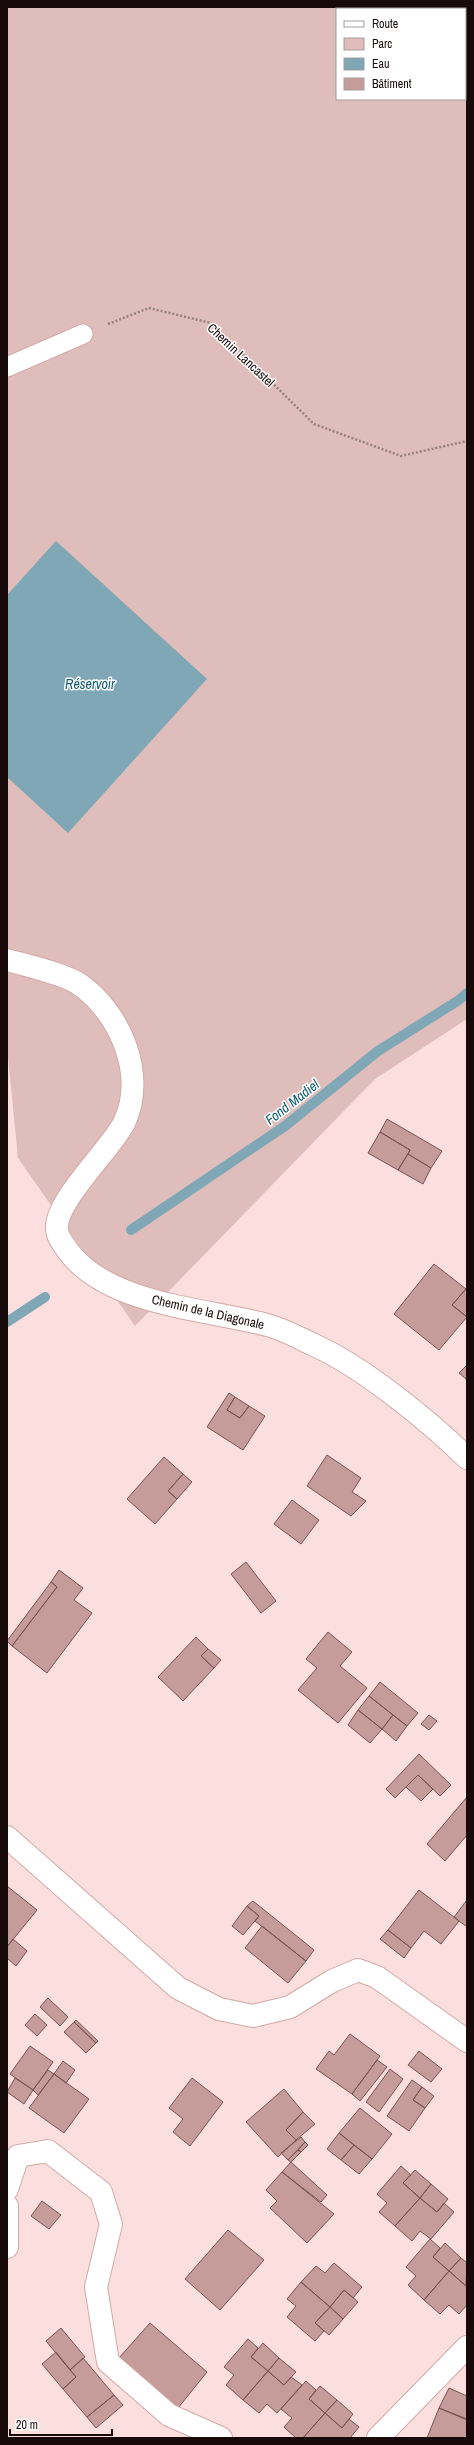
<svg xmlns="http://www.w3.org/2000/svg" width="474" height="2445" viewBox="0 0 474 2445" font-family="'Archivo Narrow',sans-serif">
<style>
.green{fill:#dfbdbb;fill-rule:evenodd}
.water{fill:#7fa7b6}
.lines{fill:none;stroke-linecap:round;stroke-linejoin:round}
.stream{stroke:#7fa7b6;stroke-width:10}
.building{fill:#c59c9a;stroke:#775251}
.service-casing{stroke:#d3a9a7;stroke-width:21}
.minor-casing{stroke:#d3a9a7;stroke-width:24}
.secondary-casing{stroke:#d3a9a7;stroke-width:24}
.path{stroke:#95807f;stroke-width:2.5;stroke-dasharray:2 2;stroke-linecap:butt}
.service{stroke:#fff;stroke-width:19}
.minor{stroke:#fff;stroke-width:22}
.secondary{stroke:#fff;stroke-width:22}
.labels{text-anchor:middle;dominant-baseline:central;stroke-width:3;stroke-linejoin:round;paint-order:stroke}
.street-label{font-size:13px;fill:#180a0a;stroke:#fff}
.water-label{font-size:14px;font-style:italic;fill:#0f5c73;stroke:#fff}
</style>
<rect width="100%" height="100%" fill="#fadfde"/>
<path class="green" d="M7,7h460v1012l-92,60 -240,247 -117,-168 -11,-111zM337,9h128v90h-128z"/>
<path class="water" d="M56,541l151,138 -139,154 -61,-56v-182z"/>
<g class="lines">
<path class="stream" d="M131,1230l154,-104 93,-75 81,-51 8,-7
M7,1322l38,-25"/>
</g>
<path class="building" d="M387,1119l55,32 -11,17 -23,-14 2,-4 -30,-18z
M380,1132l30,18 -12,20 -30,-17z
M408,1154l23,14 -8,16 -25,-14z
M434,1264l32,25 -14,16 15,12 -28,33 -45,-36z
M466,1289l1,1v27l-15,-12z
M467,1365v15l-8,-7z
M229,1393l6,4 -8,13 13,8 9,-12 16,10 -22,34 -36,-23z
M235,1397l14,9 -9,12 -13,-8z
M327,1455l34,23 -9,14 14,9 -15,15 -44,-30z
M164,1457l19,17 -15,17 9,8 -22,25 -28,-25z
M183,1474l9,8 -15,17 -9,-8z
M292,1500l27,20 -18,24 -27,-20z
M246,1562l30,39 -15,12 -30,-39z
M59,1570l24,18 -9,12 18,13 -45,60 -35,-27 45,-59 -6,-5z
M51,1582l6,5 -45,59 -5,-5z
M328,1632l24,20 -12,14 27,22 -29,35 -40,-33 19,-22 -11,-9z
M196,1637l12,12 -7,7 13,12 -31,33 -25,-24z
M208,1649l13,11 -7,8 -13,-12z
M380,1682l38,31 -11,13 -38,-30z
M369,1696l24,19 -11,14 -24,-19z
M358,1710l24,19 -12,14 -22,-18z
M393,1715l14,11 -11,15 -14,-12z
M429,1715l8,6 -8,9 -8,-6z
M419,1754l32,31 -11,11 -22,-21 -23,23 -9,-9z
M418,1775l15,14 -12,12 -15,-14z
M467,1797v38l-22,26 -18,-17z
M7,1886l30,24 -30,37z
M419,1890l40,31 -18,23 -17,-13 -13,17 -23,-18z
M467,1900v27l-13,-10z
M253,1901l61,49 -8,11 -51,-40 4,-5 -12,-10z
M247,1906l12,10 -16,19 -11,-9z
M262,1926l44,35 -18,22 -43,-35z
M388,1930l23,18 -7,10 -24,-19z
M13,1939l14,12 -11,15 -9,-8v-11z
M48,1998l20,19 -8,9 -20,-19z
M35,2014l12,11 -10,11 -12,-11z
M76,2020l22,21 -2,2 -22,-21z
M74,2022l22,21 -10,10 -22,-21z
M350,2034l30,22 -28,38 -36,-25 13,-18 5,4z
M30,2046l23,16 -20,28 -23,-16z
M419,2051l23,18 -11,13 -23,-17z
M377,2060l10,7 -27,34 -8,-7z
M63,2061l12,9 -9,13 -12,-9z
M390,2069l13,10 -24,33 -13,-10z
M48,2070l6,4 -16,21 -5,-5z
M54,2074l35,25 -25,34 -35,-25z
M15,2078l18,12 -9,14 -17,-12z
M192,2078l31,24 -33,44 -17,-14 10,-13 -14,-11z
M412,2080l10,7 -9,13 12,8 -16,23 -22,-15z
M422,2087l12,9 -9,12 -12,-8z
M284,2089l19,23 -17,18 10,10 -18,17 -32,-35z
M360,2108l32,26 -20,25 -33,-26z
M303,2112l12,12 -19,16 -10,-10z
M339,2133l15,12 -13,15 -14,-11z
M301,2137l4,5 -17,18 -7,-7z
M305,2142l3,3 -7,7 -3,-2z
M354,2145l18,14 -13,15 -18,-14z
M298,2150l3,2 -10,10 -3,-2z
M291,2162l36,33 -6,7 -39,-30z
M401,2166l10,9 -8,8 17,15 -25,28 -16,-14 8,-9 -10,-9z
M415,2170l16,14 -11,14 -17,-15z
M282,2172l52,42 -27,29 -37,-35 7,-7 -11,-11z
M431,2184l17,15 -11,13 -17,-14z
M420,2198l17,14 7,-9 10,9 -23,27 -11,-8 -8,10 -17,-15z
M42,2201l19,14 -12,14 -18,-13z
M228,2230l36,30 -44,50 -35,-31z
M430,2239l10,9 -7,9 16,14 -25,29 -16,-15 8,-9 -10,-9z
M445,2243l16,15 -12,13 -16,-14z
M461,2258l6,5 -1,23 -17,-15z
M334,2263l28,24 -9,11 -9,-8 -14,17 -29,-25 15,-16 9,7z
M449,2271l17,15 1,-2v21l-8,9 -10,-9 -9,9 -16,-14z
M301,2282l29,25 -15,16 9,8 -9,10 -28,-24 9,-11 -9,-7z
M344,2290l14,12 -15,17 -13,-12z
M330,2307l13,12 -14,16 -14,-12z
M150,2323l57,49 -29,36 -59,-50z
M61,2328l24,29 -15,13 -24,-29z
M248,2339l10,9 -7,9 17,14 -25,29 -17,-15 8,-10 -10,-8z
M263,2343l16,15 -11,13 -17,-14z
M56,2352l20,25 -13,12 -21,-25z
M83,2358l31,37 -27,22 -24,-28 13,-12 -6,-7z
M279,2358l17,14 -12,13 -16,-14z
M268,2371l16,14 7,-8 11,8 -25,28 -10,-9 -8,9 -16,-13z
M306,2381l10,9 -7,9 16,14 -22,25h-7l-12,-11 8,-9 -11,-9z
M320,2386l17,14 -12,13 -16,-14z
M449,2388l18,8v24l-28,-12z
M114,2395l9,10 -27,23 -9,-11z
M337,2400l16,14 -11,14 -17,-15z
M439,2408l28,11v19h-40z
M325,2413l17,15 7,-9 10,8 -9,11h-47z"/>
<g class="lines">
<defs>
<path id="service" d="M7,367l76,-33"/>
<path id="minor" d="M7,1837l171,151 41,21 34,7 37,-9 42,-26 26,-11 19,7 90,64
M7,2189l11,-33 30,-5 53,41 10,32 -15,63 12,75 61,53 52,23
M7,2206v41
M378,2438l89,-91"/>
<path id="secondary" d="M7,960c18,5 57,14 72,24 41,28 68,91 45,139 -13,26 -70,79 -67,106 0,5 4,12 7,16 37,60 140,63 203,80 16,4 32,13 47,20 49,22 114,75 153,113"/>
</defs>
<use href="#service" class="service-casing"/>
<use href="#minor" class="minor-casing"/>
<use href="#secondary" class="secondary-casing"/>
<path class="path" d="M108,324l41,-16 62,15 103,101 87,32 66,-15"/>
<use href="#service" class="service"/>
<use href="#minor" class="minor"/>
<use href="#secondary" class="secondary"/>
</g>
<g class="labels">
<g class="street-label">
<text transform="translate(241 355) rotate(43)">Chemin Lancastel</text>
<text transform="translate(208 1312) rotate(13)">Chemin de la Diagonale</text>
</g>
<g class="water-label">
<text x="90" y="684">Réservoir</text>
<text transform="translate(292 1102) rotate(-38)">Fond Madiel</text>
</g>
</g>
<rect width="474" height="2445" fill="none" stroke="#180a0a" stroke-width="16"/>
<rect x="336" y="8" width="130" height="92" fill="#ffffff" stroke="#a39d9d"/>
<rect x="344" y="21" width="20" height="6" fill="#ffffff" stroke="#a39d9d"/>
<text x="372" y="28" font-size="12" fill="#180a0a">Route</text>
<rect x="344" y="38" width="20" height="12" fill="#dfbdbb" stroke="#a39d9d"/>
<text x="372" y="48" font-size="12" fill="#180a0a">Parc</text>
<rect x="344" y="58" width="20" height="12" fill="#7fa7b6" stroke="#a39d9d"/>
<text x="372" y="68" font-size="12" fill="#180a0a">Eau</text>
<rect x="344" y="78" width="20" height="12" fill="#c59c9a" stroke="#a39d9d"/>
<text x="372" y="88" font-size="12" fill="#180a0a">Bâtiment</text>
<path d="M10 2429v6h102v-6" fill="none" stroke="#180a0a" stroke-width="2"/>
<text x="16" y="2429" font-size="12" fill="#180a0a" stroke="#ffffff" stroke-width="3" paint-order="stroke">20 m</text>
</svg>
